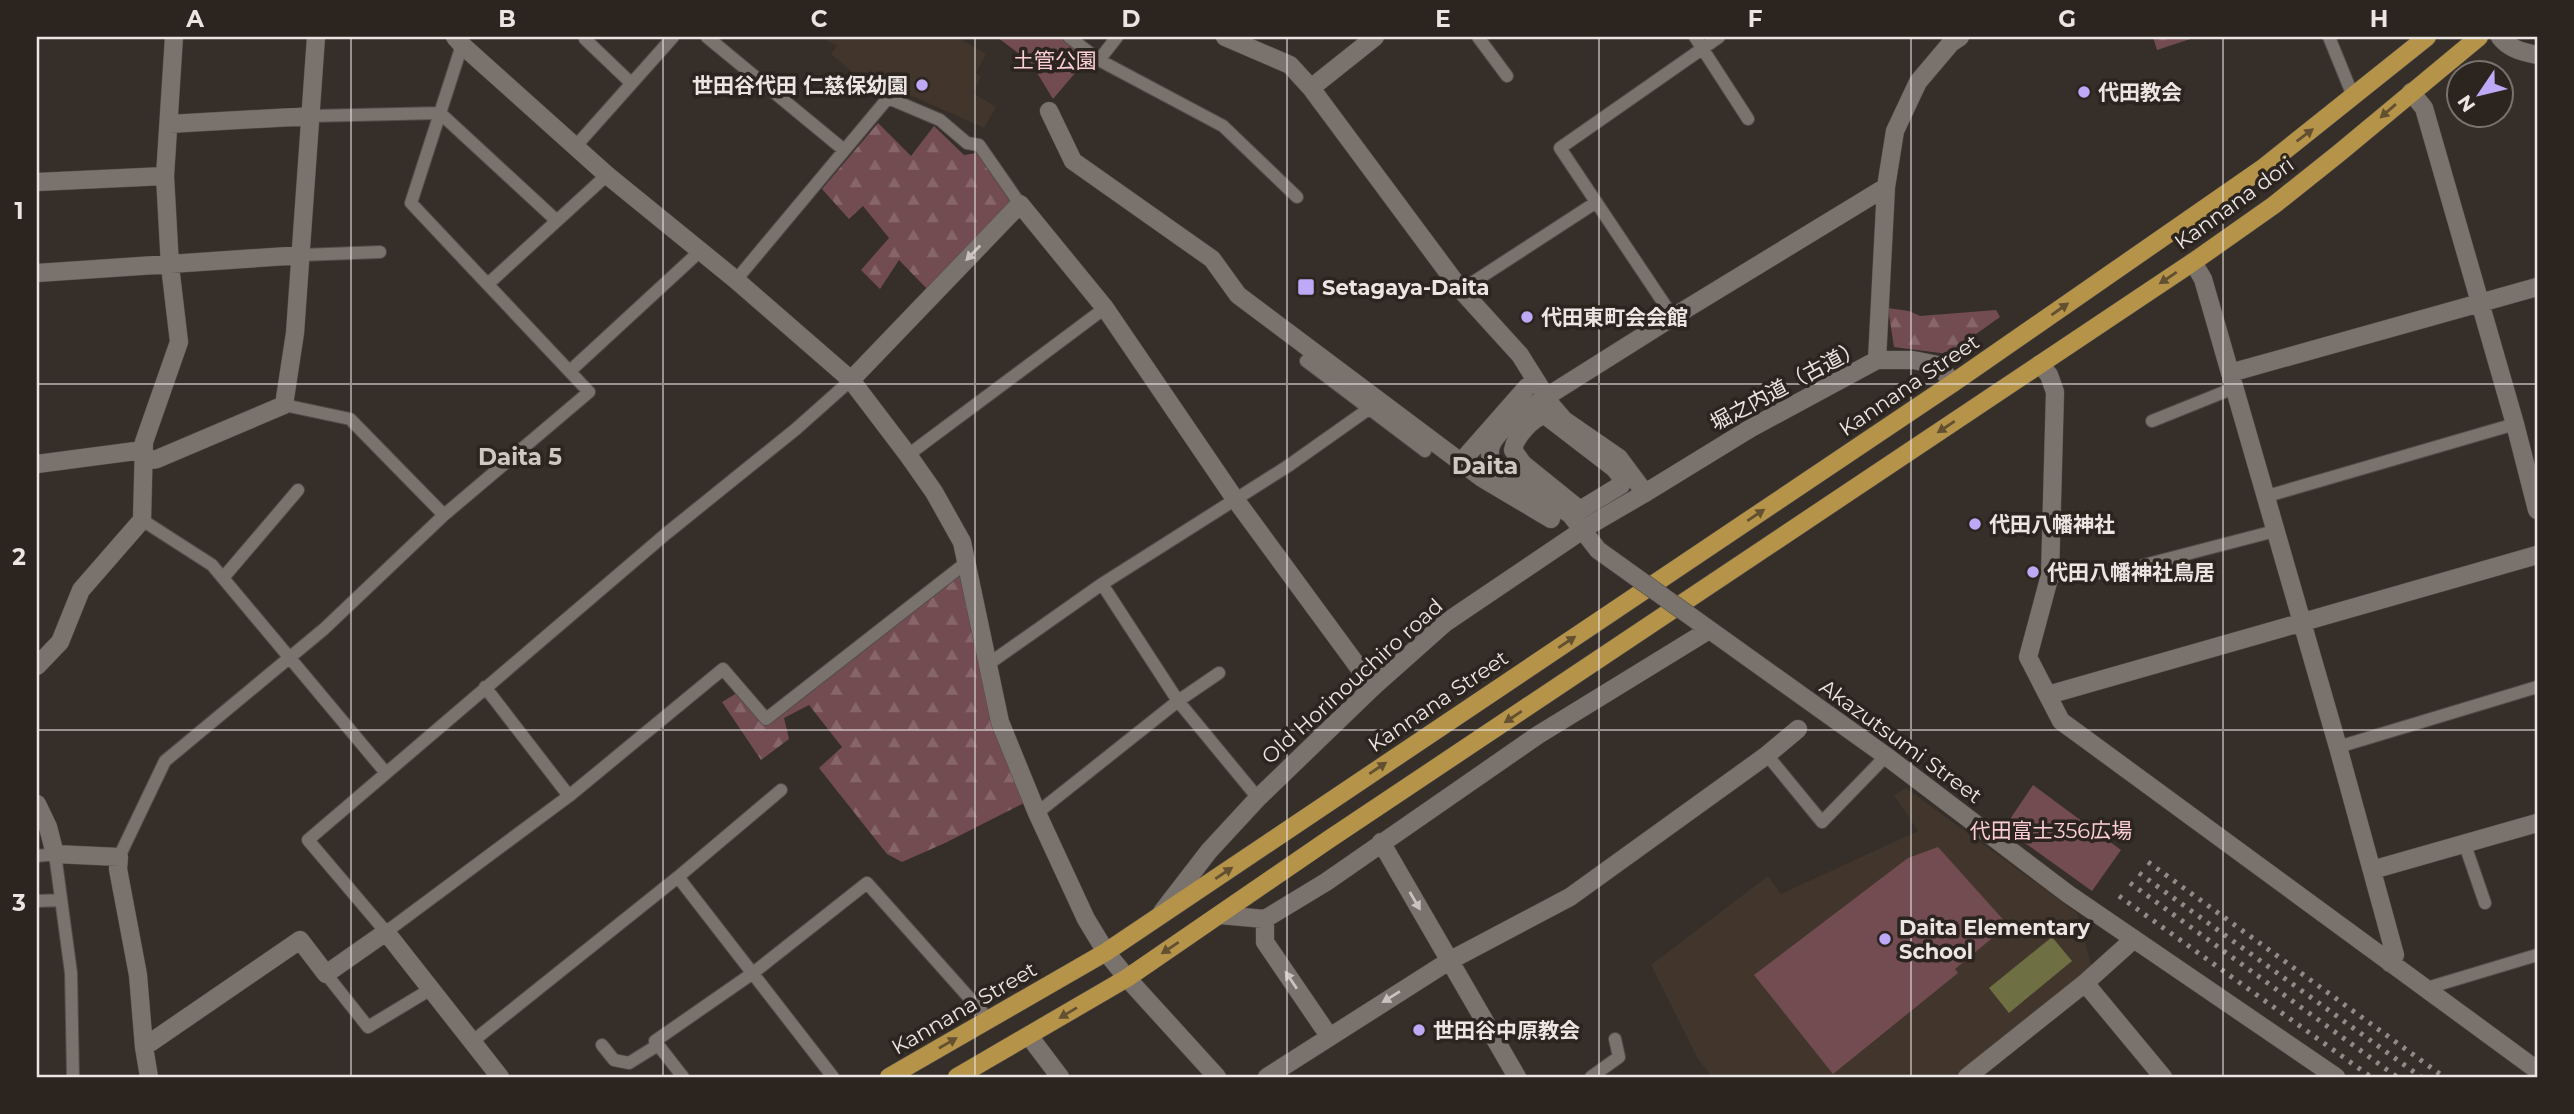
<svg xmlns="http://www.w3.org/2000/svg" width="2574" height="1114" viewBox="0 0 2574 1114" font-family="Montserrat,'Noto Sans JP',sans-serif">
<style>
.built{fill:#42362c}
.forest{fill:url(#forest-firs)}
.cemetery{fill:url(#cemetery-stones)}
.park{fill:#734c51}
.water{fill:#6f6f44}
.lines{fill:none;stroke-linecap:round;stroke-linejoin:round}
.service-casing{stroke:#534c48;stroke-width:14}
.pedestrian-casing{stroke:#534c48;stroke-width:19}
.minor-casing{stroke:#534c48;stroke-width:19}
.tertiary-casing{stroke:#534c48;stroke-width:19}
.primary-casing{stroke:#534c48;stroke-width:19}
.service{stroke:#7a726c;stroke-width:12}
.pedestrian{stroke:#7a726c;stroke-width:18}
.minor{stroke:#7a726c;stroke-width:18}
.tertiary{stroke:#7a726c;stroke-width:18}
.primary{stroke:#b59349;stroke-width:18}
.rail{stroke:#918b87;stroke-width:5;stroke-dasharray:3.5 7;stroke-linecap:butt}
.tertiary-bridge-casing{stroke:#534c48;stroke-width:19;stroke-linecap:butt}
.tertiary-bridge{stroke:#7a726c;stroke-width:18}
.oneway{fill:#625030}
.oneway2{fill:#c9c3bf}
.grid{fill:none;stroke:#ebe6e3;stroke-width:2;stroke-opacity:0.55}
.poi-dot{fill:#bda9f5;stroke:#2b241f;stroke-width:2.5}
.labels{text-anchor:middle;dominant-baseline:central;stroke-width:7;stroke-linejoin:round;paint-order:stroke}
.park-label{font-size:21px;fill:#fdced4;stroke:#2b241f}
.poi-label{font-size:21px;font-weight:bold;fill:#ebe6e3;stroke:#2b241f;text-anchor:start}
.street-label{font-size:21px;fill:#ebe6e3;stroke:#2b241f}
.neighbourhood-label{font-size:23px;font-weight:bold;fill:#d1c7c1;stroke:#2b241f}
.quarter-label{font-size:24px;font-weight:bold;fill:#d1c7c1;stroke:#2b241f}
.neatline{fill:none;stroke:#ebe6e3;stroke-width:2.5}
.grid-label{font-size:23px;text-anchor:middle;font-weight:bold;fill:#ebe6e3}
</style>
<defs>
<pattern id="forest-firs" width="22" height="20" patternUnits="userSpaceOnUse" patternTransform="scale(1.75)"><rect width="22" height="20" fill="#734c51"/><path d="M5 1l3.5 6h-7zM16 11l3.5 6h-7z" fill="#87666a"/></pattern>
<pattern id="cemetery-stones" width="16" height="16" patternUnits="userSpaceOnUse" patternTransform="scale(1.75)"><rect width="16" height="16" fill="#734c51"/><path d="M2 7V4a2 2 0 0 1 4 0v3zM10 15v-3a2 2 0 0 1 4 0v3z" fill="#87666a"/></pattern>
</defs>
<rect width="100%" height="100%" fill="#352e29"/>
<path class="built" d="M821,37h136l29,17 -10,19 5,4 -8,16 23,14 -12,21 -67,-30 -14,-4 -5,5 -17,-2 -50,-43 6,-8z
M1906,788l171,125 15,55 -133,109h-247l-14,-18 -47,-94 117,-89 13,18 137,-63 -24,-36z"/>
<path class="forest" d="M878,123l33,33 23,-30 30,29 13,-2 35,50 -83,88 -30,-31 -19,29 -19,-19 28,-32 -26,-32 -14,13 -27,-30z
M1888,308l21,3 11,5 76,-6 4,7 -52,37 -54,-7z
M963,573l61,230 -79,40 -43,19 -15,-8 -68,-86 23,-21 -33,-42 -25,13 5,21 -28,21 -39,-58 15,-9 26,32z"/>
<path class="cemetery" d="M2153,37h43l-39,13z"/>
<path class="park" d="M997,37h64l26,22 -34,40 -22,-36z
M2033,785l88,65 -29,41 -88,-63z
M1938,847l70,78 -53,44 3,4 -125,101 -79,-99 154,-117z"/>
<path class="water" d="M2052,937l20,24 -63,52 -20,-25z"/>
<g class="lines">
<defs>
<path id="service" d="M707,37l137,113
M1069,37l30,23 124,66 74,71
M1478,37l29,39
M1695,37l53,82
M2329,37l24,59
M585,39l46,44
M1099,60l18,-23
M311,116l129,-3 117,108
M575,147l98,-110
M302,255l78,-3
M736,280l152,-182 52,22 27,23 12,2 41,59
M489,283l118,-108
M1461,290l134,-87
M1673,317l-113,-169 159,-111
M1306,361l119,90
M570,371l129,-119
M851,380l-55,49 -129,104 -359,307 78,92 183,-136 154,-127 43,50 201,-157
M284,405l66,14 94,96
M2152,421l82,-33
M908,455l197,-147
M2264,497l251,-73
M142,520l70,45 174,208
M2050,575l11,1 60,-5 154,-40
M223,578l75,-88
M1102,584l76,117 80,97
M987,665l115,-81 186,-118 82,-58
M485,687l84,109
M2338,747l199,-60
M1767,755l55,67 64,-66
M1037,813l141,-112 41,-28
M2465,845l20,58
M37,856l18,-2 16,119 2,104
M119,857l46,-96 159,-132 120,-114 145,-123 -178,-189 51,-158
M678,877l103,-87
M37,901l24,-1
M326,974l42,53 63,-38
M2427,988l110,-33
M473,1041l205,-164 155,200
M602,1045l12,15 15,3 29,-18
M683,1077l-28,-36 98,-68 114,-90 122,137
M1591,1077l28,-20 -4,-18"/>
<path id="pedestrian" d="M1049,111l24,50 139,98 26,36 244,183 69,41
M1545,415l69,53 8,10 -1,7 -41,25 -57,-46 -10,-14c2,-13 19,-32 32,-35z
M1461,462l66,-75"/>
<path id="minor" d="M1225,37l65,28 21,23 150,202 59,65 32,51 12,14 55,38 26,35 106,-65 126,-68h36l25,5 15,18
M2500,37c9,12 23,15 37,18
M462,45l145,130 129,105 115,100 57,75 26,37 28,50 38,180 37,91 49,106 20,33 21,26 90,99
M1311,88l64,-51
M2411,92l13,16 91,316 22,86
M169,124l142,-8
M37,182l128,-6
M2193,262l10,17 135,468 57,208 -5,8
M37,273l265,-18
M1877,360l9,-173 9,-56 23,-49 33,-39 9,-6
M2040,364l9,11 6,17 -5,183 -22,82 33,64 476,349
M2230,373l307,-86
M851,380l169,-176 85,104 130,191 138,188
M1546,397l127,-80 213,-130
M144,461l13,-2 127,-54 11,-72 21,-296
M37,464l106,-14
M37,666l23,-24 21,-52 61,-70 2,-78 35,-100 -9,-76 -5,-90 9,-139
M2048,695l489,-140
M37,804l11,23 7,27 64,3 -1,12 20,106 6,72 5,30
M1381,842l136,235
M2372,870l165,-47
M1220,915l45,4 61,-37 212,-147 171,-105
M1265,919v23l64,94
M2085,983l78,94
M1029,1036l31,41
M144,1047l156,-107 26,34 60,-42 114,145
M1267,1077l182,-116 121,-64 197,-142 31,-26
M1967,1077l118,-94 49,-44"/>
<path id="tertiary" d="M455,37l7,8
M1546,397c-15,10 -55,35 -56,54 -1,8 4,13 9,20l71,43 28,36
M1700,623l186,133 182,138 268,183
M1162,912l47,-61 49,-53 115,-111 72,-64 145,-98 55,-32"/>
<path id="primary" d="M889,1077l217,-125 847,-569 310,-215 164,-131
M957,1077l170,-99 201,-138 865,-578 81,-57 64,-51 141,-117"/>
</defs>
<use href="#service" class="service-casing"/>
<use href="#pedestrian" class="pedestrian-casing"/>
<use href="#minor" class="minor-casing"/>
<use href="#tertiary" class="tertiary-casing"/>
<use href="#primary" class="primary-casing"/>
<use href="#service" class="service"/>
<use href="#pedestrian" class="pedestrian"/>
<use href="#minor" class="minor"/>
<use href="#tertiary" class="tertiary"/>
<use href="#primary" class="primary"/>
<path class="rail" d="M2148,862l296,215
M2139,873l282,204
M2130,883l267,194
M2119,896l252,181"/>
<defs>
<path id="tertiary-bridge" d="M1598,550l102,73"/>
</defs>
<use href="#tertiary-bridge" class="tertiary-bridge-casing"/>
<use href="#tertiary-bridge" class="tertiary-bridge"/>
</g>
<defs><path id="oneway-solid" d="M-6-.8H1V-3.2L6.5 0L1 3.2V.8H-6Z" transform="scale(1.75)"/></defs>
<g class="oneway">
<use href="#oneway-solid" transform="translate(2388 111) rotate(139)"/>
<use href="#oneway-solid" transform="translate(2305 135) rotate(-37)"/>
<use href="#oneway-solid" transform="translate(2168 278) rotate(146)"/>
<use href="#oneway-solid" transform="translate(2060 309) rotate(-35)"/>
<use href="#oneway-solid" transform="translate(1946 427) rotate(146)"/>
<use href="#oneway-solid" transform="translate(1756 515) rotate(-34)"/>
<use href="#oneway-solid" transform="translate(1567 642) rotate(-34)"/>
<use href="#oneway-solid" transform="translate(1513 717) rotate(146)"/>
<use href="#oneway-solid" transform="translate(1378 768) rotate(-34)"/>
<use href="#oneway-solid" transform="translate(1224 873) rotate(-34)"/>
<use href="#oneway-solid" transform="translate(1170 948) rotate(146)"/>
<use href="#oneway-solid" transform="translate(1068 1013) rotate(149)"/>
<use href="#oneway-solid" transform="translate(948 1043) rotate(-30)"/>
</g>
<g class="oneway2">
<use href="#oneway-solid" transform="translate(973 253) rotate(134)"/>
<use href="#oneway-solid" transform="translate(1415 901) rotate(60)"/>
<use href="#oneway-solid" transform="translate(1291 980) rotate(-124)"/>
<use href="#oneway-solid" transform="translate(1391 997) rotate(148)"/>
</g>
<path class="grid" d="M351,37v1040M663,37v1040M975,37v1040M1287,37v1040M1599,37v1040M1911,37v1040M2223,37v1040M37,384h2500M37,730h2500"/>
<g class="poi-dot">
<circle cx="922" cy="85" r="7"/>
<circle cx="2084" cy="92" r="7"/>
<rect x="1297" y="278" width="18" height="18" rx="3.5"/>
<circle cx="1527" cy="317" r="7"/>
<circle cx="1975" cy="524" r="7"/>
<circle cx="2033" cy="572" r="7"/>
<circle cx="1885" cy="939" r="7"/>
<circle cx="1419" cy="1030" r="7"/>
</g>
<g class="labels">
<g class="park-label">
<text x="1055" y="60">土管公園</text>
<text x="2051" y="830">代田富士356広場</text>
</g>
<g class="poi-label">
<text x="908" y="85" text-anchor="end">世田谷代田 仁慈保幼園</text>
<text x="2098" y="92">代田教会</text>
<text x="1322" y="287">Setagaya-Daita</text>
<text x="1541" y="317">代田東町会会館</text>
<text x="1989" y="524">代田八幡神社</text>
<text x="2047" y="572">代田八幡神社鳥居</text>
<text x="1899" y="927">Daita Elementary<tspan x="1899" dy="24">School</tspan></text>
<text x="1433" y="1030">世田谷中原教会</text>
</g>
<g class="street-label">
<text transform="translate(2234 203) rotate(-36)">Kannana dori</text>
<text transform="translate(1786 385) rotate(-28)">堀之内道（古道）</text>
<text transform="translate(1909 385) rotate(-34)">Kannana Street</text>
<text transform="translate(1352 681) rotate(-42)">Old Horinouchiro road</text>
<text transform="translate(1438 701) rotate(-34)">Kannana Street</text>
<text transform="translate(1901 741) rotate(36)">Akazutsumi Street</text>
<text transform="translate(964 1008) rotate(-30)">Kannana Street</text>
</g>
<g class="neighbourhood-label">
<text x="520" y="457">Daita 5</text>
</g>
<g class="quarter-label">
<text x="1485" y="465">Daita</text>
</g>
</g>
<rect width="2574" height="1114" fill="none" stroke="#2b241f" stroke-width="77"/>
<g transform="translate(2480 94) rotate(235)"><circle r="33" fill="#2b241f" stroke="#78726d" stroke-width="2"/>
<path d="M0-5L12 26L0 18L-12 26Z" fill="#bda9f5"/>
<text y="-10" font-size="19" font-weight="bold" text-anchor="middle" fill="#ebe6e3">N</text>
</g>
<rect x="38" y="38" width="2498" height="1038" class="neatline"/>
<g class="grid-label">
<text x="195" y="27">A</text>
<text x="507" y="27">B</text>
<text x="819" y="27">C</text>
<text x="1131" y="27">D</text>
<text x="1443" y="27">E</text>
<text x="1755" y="27">F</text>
<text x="2067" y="27">G</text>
<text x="2379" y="27">H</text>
<text x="19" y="219">1</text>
<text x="19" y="565">2</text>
<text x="19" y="911">3</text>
</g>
</svg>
